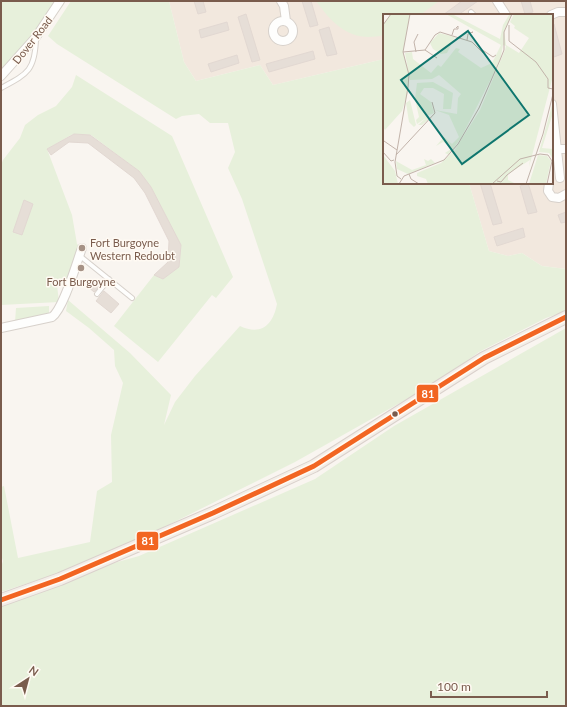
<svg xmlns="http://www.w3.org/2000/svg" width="567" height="707" viewBox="0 0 567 707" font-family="Lato,sans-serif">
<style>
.residential{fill:#f2e8de}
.green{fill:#e7f0db}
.building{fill:#e6ded7;stroke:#e2d8d2}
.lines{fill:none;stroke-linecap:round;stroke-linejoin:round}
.lane-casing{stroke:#d7d1cb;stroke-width:6}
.street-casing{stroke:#d7d1cb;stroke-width:10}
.primary-casing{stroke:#dad1cc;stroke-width:14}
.lane{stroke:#fefefd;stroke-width:4}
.street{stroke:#fefefd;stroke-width:8}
.primary{stroke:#f3eee8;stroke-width:12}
.bus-1-casing{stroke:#fffaf3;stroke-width:8}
.bus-1{stroke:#f26522;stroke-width:5}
.poi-dot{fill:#a69286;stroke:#fffaf3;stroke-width:1.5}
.bus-dot{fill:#7a5c4d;stroke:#fffaf3;stroke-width:1.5}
.labels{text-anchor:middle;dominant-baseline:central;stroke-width:3;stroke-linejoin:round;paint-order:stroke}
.street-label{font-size:11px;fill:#7a5c4d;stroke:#fffaf3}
.poi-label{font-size:11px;fill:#7a5c4d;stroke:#fffaf3;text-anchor:start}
.inset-road{fill:none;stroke:#c2b3aa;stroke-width:1}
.view{fill:#0f766e;fill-opacity:0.15;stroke:#0f766e;stroke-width:2}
.inset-edge{fill:none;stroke:#7a5c4d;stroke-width:2}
.line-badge{stroke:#fffaf3;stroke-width:1.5}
.badge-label{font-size:11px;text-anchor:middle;font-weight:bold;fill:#fff}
</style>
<rect width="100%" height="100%" fill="#f9f5f0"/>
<path class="residential" d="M169,1h397v268l-24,-3 -20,-13 -14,3 -19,-5 -20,-68h83v-168h-168v44l-111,26 -13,-20 -64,16 -12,-19z"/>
<path class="green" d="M1,1h59l-59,75z
M71,1h98l15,61 12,19 64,-16 13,20 111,-26v124h85l20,68 19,5 14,-3 20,13 24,3v42l-20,7 -67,34 -40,29 -144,81 -199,99 -95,31v-25l2,-6 -2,-6v-68l3,-1 14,72 72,-16 7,-51 15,-9 -1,-47 12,-52 -8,-17 -1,-16 -25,-22 -23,-17 2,-11 62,53 41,42 -7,30 11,-23 20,-26 45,-50c21,10 33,-1 37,-22l-35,-105 -14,-31 7,-16 -7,-29h-18l-11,-9 -17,2 -6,3 -119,-75 -9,-8z
M316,1h123l-19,14h-36v20c-32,8 -50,-9 -68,-34z
M76,75l96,61 61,141 -17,21 -4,-3 -54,67 -44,-36 40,-51 9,4 16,-12 2,-22 -30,-58 -12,-16 -48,-36 -18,-1 -26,15 25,66 5,29 5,4 -13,37h-12l2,17 -58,3v-140l2,-5 17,-22 5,-13 13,-10 18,-9 16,-19z
M49,306v8l-34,8 1,-14z
M566,328v378h-565v-101l102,-39 36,-10 176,-77 79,-53z"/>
<path class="building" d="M194,1h9l3,11 -8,2z
M302,1h9l7,24 -8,2z
M462,1h16l-20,14h-15z
M521,1h9l3,11 -8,2z
M246,14l14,46 -8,2 -14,-45z
M227,22l2,8 -28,8 -2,-8z
M552,24h2l8,30 -8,3 -2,-9z
M329,27l8,27 -10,2 -8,-26z
M313,51l2,8 -46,13 -3,-8z
M237,55l2,8 -28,9 -3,-8z
M74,134l16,1 49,36 12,16 30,58 -2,22 -16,12 -9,-4 14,-13 1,-21 -24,-48 -11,-15 -46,-35 -19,-1 -18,13 -4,-6z
M480,183h10l12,40 -9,2z
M528,183l9,29 -9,2 -8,-28z
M24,200l9,4 -11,31 -9,-3z
M566,212v10l-5,1 -3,-8z
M523,228l2,9 -28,9 -3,-9z
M91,280l8,7 -5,5 -8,-7z
M104,291l15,13 -8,9 -15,-12z"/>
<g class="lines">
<defs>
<path id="lane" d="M471,12l3,3
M1,88c26,-14 34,-17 35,-49
M80,256l52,42
M97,294l12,-15"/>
<path id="street" d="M281,1l3,5 2,15
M497,1l9,14
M551,15l7,-3h8
M273 31a10 10 0 1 1 20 0a10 10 0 1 1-20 0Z
M1,76l35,-39 24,-36
M552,104l8,74
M557,149h9
M549,183l-1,8 4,6 7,1 7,-4
M1,328l51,-11c12,-9 24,-53 30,-69"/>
<path id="primary" d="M1,600l59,-21 153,-66 101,-47 170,-108 82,-41"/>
</defs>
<use href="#lane" class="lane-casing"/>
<use href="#street" class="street-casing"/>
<use href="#primary" class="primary-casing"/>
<use href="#lane" class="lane"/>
<use href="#street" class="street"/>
<use href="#primary" class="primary"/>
<defs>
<path id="bus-1" d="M1,600l59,-21 153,-66 101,-47 170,-108 82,-41"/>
</defs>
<use href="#bus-1" class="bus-1-casing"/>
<use href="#bus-1" class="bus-1"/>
</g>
<g class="poi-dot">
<circle cx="82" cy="248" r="4"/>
<circle cx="81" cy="268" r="4"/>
</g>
<circle class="bus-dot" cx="395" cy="414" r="3.5"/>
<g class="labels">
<g class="street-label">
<text transform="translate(32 40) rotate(-52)">Dover Road</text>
</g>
<g class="poi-label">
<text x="90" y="242">Fort Burgoyne<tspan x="90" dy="13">Western Redoubt</tspan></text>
<text x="81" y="281" text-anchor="middle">Fort Burgoyne</text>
</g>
</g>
<g transform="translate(383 14)">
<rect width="170" height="170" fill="#f9f5f0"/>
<path d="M8,0h19l-7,38 6,21 -1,20 -6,18 -17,19 -2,-3v-102zM63,0h6l48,25 3,-14 6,-10 3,-1 -8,17 2,14 13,8 10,-15 -15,-10 1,-2 -5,-4 4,-8h39v62l-24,91 1,-7 -22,14v6l8,4h-88l-2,-5 -9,-3v-3l24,-10 13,-12 26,-41 25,-60 1,-4 -3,-1 -3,16 -39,77 -12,17 -4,-2 6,-4 -1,-3 -7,-4 -7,4 8,-9 8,7 7,-7 -10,-22 -14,-5 22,4 1,-16 3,-4 -22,-19 -7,4 -22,1 -5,-27 7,-1 1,7 18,14 7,-8 3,2 15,-19 4,1 -2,3 23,16 11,-5 9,-18zM56,19l16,4 -8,16 -6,1 -8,-5 -3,-6zM50,68l20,11 -2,16h-8l1,-15 -11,-6h-9l-4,6 11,8 3,11 -7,3 2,3 -7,6h-4l8,-7 -9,6 -1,-4 3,-3 -4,-18 2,-16zM27,86l6,25 -2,2 -5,-5 -3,-19zM170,88v11l-11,35 11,1v10l-4,-6 -10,-1zM0,141l12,16 3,13h-15zM155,141l9,1 4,5 -5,23h-17zM41,145l4,2 3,-2 4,4 -27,11 -11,-5 -1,-8 16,9 14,-5z" fill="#e7f0db"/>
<path class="inset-road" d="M0,11l8,-11M126,11v16l27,21 12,17v9l5,1M69,21l2,-6h4v-3l-2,2M84,26l1,-6 5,-2 -3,1M98,35l12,8 3,-2M42,36l12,8M20,38l22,-2 10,-15 5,-3 32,10 11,11M33,38l-2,-10 4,-8M1,127l13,9M0,138l8,9 3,-1M13,141l39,-42 -3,-11M26,160l2,5 8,5M18,165l-4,-3 -2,-14 13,-75 1,-12 -6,-23 7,-38M114,167l4,1 6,-7 16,-12M16,170l5,-8 40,-16 14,-16 21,-36 21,-48 4,-10v-18l8,-18M109,170l28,-25 20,-5 8,1 4,6 -5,23M143,170l17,-50 10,-40"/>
<path class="view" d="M85,17l61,84 -67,49 -61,-84z"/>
<rect width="170" height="170" class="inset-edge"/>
</g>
<g class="line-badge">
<rect x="416" y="384" width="23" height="19" rx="4" fill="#f26522"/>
<rect x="136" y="531" width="23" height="20" rx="4" fill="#f26522"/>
</g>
<g class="badge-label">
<text x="428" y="398">81</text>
<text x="148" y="545">81</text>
</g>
<rect width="567" height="707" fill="none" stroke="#7a5c4d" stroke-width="4"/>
<g transform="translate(28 679) rotate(36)" stroke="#fffaf3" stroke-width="3" paint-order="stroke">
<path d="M0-3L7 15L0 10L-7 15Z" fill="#7a5c4d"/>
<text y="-6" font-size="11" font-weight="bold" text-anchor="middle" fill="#7a5c4d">N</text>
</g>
<path d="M431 691v6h116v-6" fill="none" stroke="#7a5c4d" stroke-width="2"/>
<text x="437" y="691" font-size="12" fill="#7a5c4d" stroke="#fffaf3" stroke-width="3" paint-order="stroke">100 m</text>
</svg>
